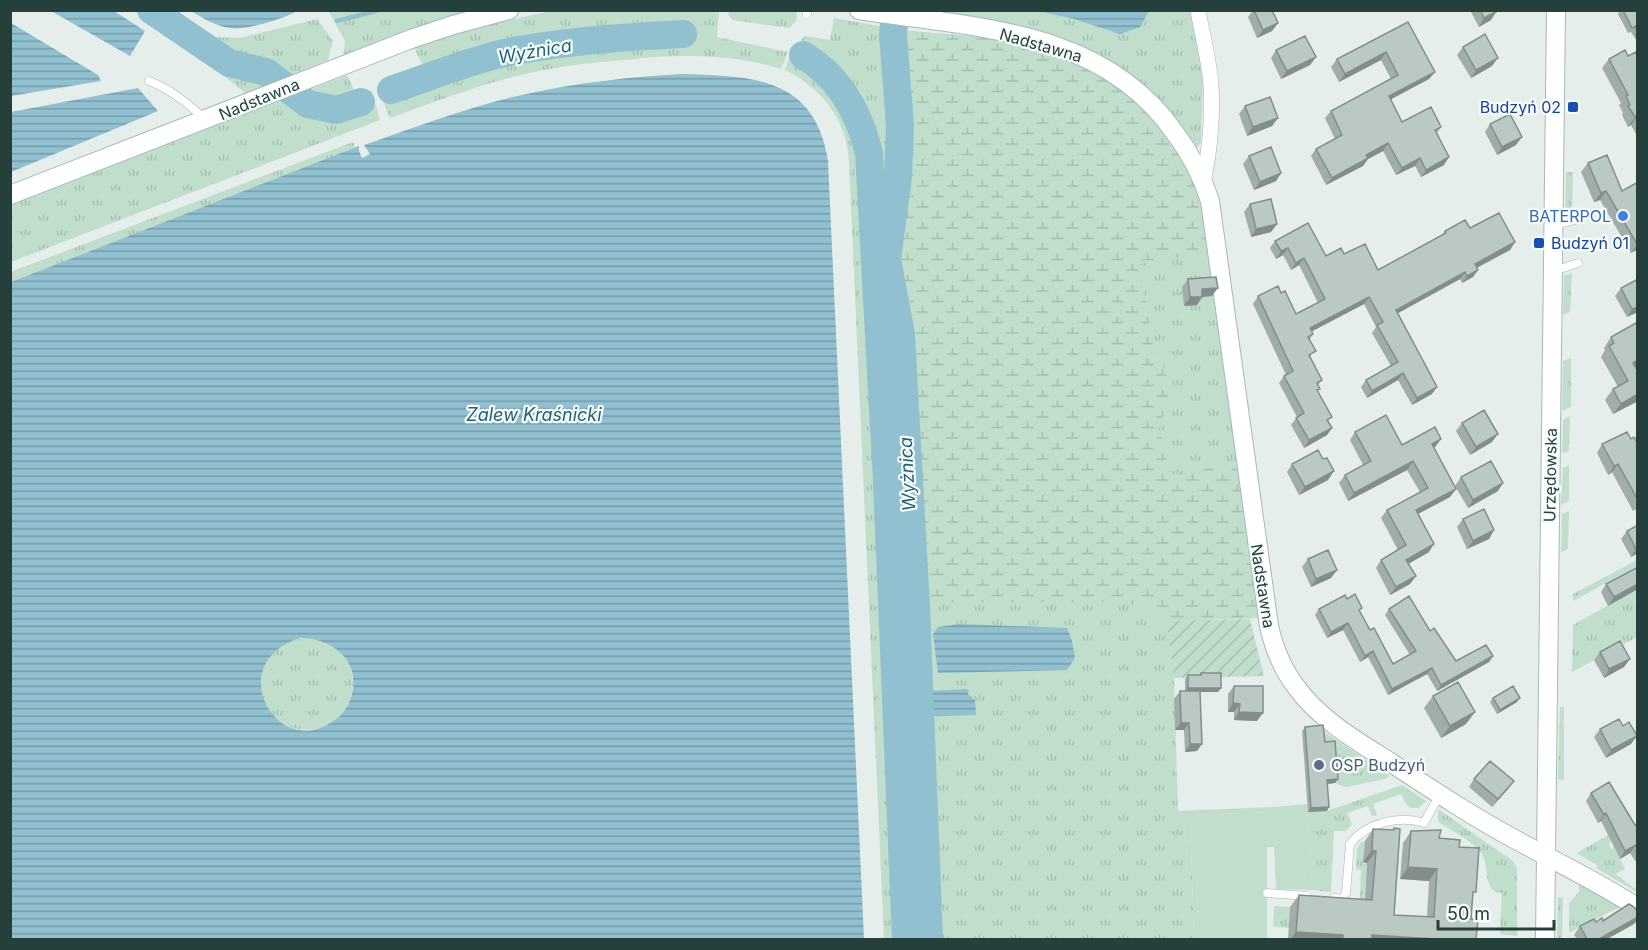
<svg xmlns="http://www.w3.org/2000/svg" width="1648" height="950" viewBox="0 0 1648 950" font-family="Inter,sans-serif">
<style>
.grass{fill:url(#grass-tufts)}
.wetland{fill:url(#wetland-marsh)}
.garden{fill:url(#garden-furrows)}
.pitch{fill:#c0decb}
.water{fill:url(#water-rules);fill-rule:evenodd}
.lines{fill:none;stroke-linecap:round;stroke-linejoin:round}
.stream{stroke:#91c0d0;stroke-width:4.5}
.river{stroke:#91c0d0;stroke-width:28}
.lane-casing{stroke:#a8b6b3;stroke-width:9}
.street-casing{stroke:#a8b6b3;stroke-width:16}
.secondary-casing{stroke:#a5bab4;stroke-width:20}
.lane{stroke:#fff;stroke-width:8}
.street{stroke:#fff;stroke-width:15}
.secondary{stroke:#fff;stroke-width:18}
.wall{fill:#a1ada9}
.shaded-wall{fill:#838d8a}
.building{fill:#bbc9c5;stroke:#838d8a;stroke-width:1.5}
.transit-dot{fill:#1a4fb4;stroke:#f7fbf9;stroke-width:2}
.shop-dot{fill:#3f7fe0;stroke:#f7fbf9;stroke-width:2}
.service-dot{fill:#5c6f8a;stroke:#f7fbf9;stroke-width:2}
.labels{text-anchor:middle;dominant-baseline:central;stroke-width:4.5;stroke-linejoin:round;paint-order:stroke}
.street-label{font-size:16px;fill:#25403b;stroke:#f7fbf9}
.transit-label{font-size:16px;fill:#164399;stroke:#f7fbf9;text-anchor:end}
.shop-label{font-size:16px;fill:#366cbe;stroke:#f7fbf9;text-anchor:end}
.service-label{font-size:16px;fill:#4e5e75;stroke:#f7fbf9;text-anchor:start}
.water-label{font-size:18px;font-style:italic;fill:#21637a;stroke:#f7fbf9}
</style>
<defs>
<pattern id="grass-tufts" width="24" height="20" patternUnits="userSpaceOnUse" patternTransform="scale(1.5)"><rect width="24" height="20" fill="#c0decb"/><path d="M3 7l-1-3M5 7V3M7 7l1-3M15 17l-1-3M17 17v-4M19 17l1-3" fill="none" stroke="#a5c0af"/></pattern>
<pattern id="wetland-marsh" width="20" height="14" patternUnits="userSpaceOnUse" patternTransform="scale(1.5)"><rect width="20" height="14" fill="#c0decb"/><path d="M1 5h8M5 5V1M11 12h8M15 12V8" fill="none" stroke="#a5c0af"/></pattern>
<pattern id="garden-furrows" width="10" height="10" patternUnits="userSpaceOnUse" patternTransform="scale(1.5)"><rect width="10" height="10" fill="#c0decb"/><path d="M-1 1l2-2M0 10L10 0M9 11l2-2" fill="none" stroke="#a5c0af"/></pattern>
<pattern id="water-rules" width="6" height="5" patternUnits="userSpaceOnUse" patternTransform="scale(1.5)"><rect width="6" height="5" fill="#91c0d0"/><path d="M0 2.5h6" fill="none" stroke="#769daa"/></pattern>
</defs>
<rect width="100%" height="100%" fill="#e6eeeb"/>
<path class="grass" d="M337,10l137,1 -131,45 2,-15 -16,-29z
M550,11h169l-2,26 71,15 -7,17c-50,-16 -106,-15 -158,-9 -31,3 -63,6 -94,13 -48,11 -93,28 -139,45l-9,-22 70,-26 60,-15 122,-17 50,-2 -1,-4 -52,2 -121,15 -83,24 -12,-26 42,-15z
M729,11l68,1 -1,9 -7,7 -57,-8 -4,-6z
M933,11h260l10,71 -2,61 -6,6c-46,-80 -100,-102 -185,-122 -26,-6 -51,-13 -77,-16z
M834,18l56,10 7,96 -4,59 -9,76 14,80 16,311 -16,-2 -26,-494c-9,-41 -28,-77 -66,-100l-3,1 -1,2c37,27 53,52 62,97l33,785h-13l-35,-777c-1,-9 -2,-19 -5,-28 -9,-28 -33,-52 -59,-64l6,-18 8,2 2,-14 4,-4 25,4z
M317,19l16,22 -5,19 -83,33 -47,-38 -12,-14 2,-13 4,-3 21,12 27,1z
M898,30l72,6 55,8 178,163 55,411 -92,3 8,57 4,133 95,-4 1,5 -84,3 4,124h-262v-86l-10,-251 -15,-272 -14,-69 11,-89 3,-50z
M347,75l11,24c-19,9 -39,8 -56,-6z
M291,96c33,27 47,19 84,7l5,17 -369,142v-59z
M353,142l3,6 -345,134v-9l2,-2z
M1566,172h7l-1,45 -7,1z
M1572,273l-2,39 -7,3 1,-39z
M1571,358v49l-9,4 1,-50z
M1570,416l-1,35 -7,2 1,-33z
M1569,465v36l-8,4 2,-37z
M1569,511l-1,38 -7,3 1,-38z
M1637,560v6l-64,35v-7z
M1637,589v48l-65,35 1,-47z
M261 684a46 46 0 1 1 92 0a46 46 0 1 1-92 0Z
M1564,706v74l-6,-1 2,-72z
M1320,729l70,47 -5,3 -39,8 -11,-4 -3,-38 -10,1z
M1402,785l24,16 -8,7h-7l-5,-4 -5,-10 -28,10 4,11 -5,1 -4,-10 -21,7 5,11 -6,7h-12l-3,61 -20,-2 -3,-78 19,-1z
M1438,809l75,52 4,8v67l-17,-2 2,-41c-19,-1 -13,-24 -19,-37 -6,-13 -33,-26 -45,-34z
M1608,835l3,8 -2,1 2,5 3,-1 11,21 -10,5 22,16 -2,1 -39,-23 2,-2 -21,-13z
M1365,841l-1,21 3,1 -4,62h-4l2,-55 -5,-1 1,-20 4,-7z
M1579,883l43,23 -53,27v-30l10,-11z
M1558,897l5,1 -1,41h-5z
M1274,906l16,1 -1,21 -16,-1z"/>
<path class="wetland" d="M898,30l72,6 55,8 39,12 63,35 46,52 23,39 7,25 6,46 -69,11 12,79 16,35v22l-9,29 11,45 18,1 37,-13 12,7 21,149 -92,3 -19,-15 -33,-4h-192l-15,-272 -14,-69 11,-89 3,-50z"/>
<path class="garden" d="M1250,619l14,57 -90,2 -8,-57z"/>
<path class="pitch" d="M1308,804l3,86 -35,-1 -2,-42h-7v92h-73l-4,-124 83,-3v-5z"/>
<path class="water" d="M294,10l1,2c-12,7 -52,19 -65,16 -15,-2 -27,-10 -39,-17z
M51,11h63l31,20 -15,25z
M1038,11h111l-9,16 -20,7 -46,-15z
M11,23l87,52 3,6 -90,15z
M682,74c71,2 133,3 146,87l36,778h-853v-657l348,-136v5l3,7 8,-4 -6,-9c52,-18 104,-38 158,-50 53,-12 106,-18 160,-21zM300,638c37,0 66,29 48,67 -5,10 -13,16 -23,21 -53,26 -100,-64 -25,-88z
M138,88l20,23 -147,61v-60z
M959,624l108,4 5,13 3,17 -8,12 -129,3 -5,-39 5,-7z
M966,689l3,1 -1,4 7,6 1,15 -45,1v-25z"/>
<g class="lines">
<path class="stream" d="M337,21l42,-11"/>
<path class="river" d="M151,10l78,53 37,9 42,32 28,6 25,-8
M895,10l-2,26 7,89 -2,52 -11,82 14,76 15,272 13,333
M803,55c37,22 56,57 66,98l18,328 19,459
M391,90c39,-13 77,-29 118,-38 57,-11 116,-15 174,-18"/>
<defs>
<path id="lane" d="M807,14l1,-4
M149,81c23,9 38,22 56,38
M1554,225l25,-6
M1554,271l24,-8
M1267,893l40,3
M1334,898l9,1 3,-6 4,-49c16,-21 49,-29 74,-21l15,-27"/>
<path id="street" d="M1198,10c4,24 11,49 13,74 2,27 -1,70 -8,97"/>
<path id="secondary" d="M859,10c115,18 243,18 316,123 16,21 27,43 35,68l59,425c5,22 13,43 28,62 24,33 62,54 96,76 41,27 82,54 125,77 40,22 81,41 120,67
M10,195l401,-156 42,-14 56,-15
M1545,940l11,-930"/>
</defs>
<use href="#lane" class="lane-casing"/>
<use href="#street" class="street-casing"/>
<use href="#secondary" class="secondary-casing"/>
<use href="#lane" class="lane"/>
<use href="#street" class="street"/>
<use href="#secondary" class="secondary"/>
</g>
<path class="wall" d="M1253,10h19l6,13 -6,8 -15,7 -9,-21z
M1470,10h27l-6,10 -12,7z
M1620,10h18v33l-7,-11 -3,1 -10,-19z
M1408,22l27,50 -6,7 -38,20 11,23 39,5 -4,6 7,32 -23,12 -6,-11 -19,9 -13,-24 -15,8 -5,7 -37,19 -15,-29 5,-7 19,-10 -10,-21 6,-7 60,-32 -10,-19 -42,22 -8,-15 6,-8z
M1463,47l29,19 -21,12 -14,-23z
M1276,50l40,7 -6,8 -29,14 -10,-21z
M1628,56h10v82l-7,-13 -3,2 -6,-12 1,-2 -4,-8 2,-2 -19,-35 7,-9z
M1245,106l33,12 -6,8 -25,10 -8,-22z
M1490,124l26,21 -19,10 -12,-23z
M1249,156l32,17 -5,8 -22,9 -11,-26z
M1588,163l34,28 16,-9v67l-7,4 -31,-53 -6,2 -13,-30z
M1250,204l27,20 -6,8 -20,5 -7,-25z
M1470,228l45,14 -5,8 -33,18 1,2 -5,7 -11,6 -2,-4 -62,34 34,81 -20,11 -14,-25 -31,18 -6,-11 5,-7 25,-14 -19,-33 4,-6 -12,-23 -52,27 1,3 -3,5 1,19 11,22 -4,5v7l11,30 3,6 -5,7 -23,13 -13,-23 6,-8 -18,-34 5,-7 2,-1 -33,-71 5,-8 23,-3 15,21 22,-11 -19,-38 -8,5 -8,-15 -7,4 -6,-11 5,-7 51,15 18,-2 34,16 64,-35 3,-4z
M1188,279l24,17 -10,1 -5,8 -13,1 -2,-19z
M1638,279v33l-11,5 -12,-21 6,-8z
M1638,325v42l-2,1 2,33 -25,13 -8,-14 8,-11 5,-2 -17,-30 4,-7 -1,-2 7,-11z
M1462,423l30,19 -22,13 -14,-24z
M1355,432l47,13 39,-6 -7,9 22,41 -6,8 -32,17 11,38 -21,12 8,12 -6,8 -20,11 -14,-27 5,-8 17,-10 -17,-32 6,-8 33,-18 -13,-22 -59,31 -9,-18 6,-8 18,-10 -13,-25z
M1631,439l7,6v63l-5,3 -21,-39 -4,3 -11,-22 5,-9z
M1292,464l36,16 -29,15 -12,-23z
M1461,477l37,14 -30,17 -13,-22z
M1463,519l31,11 -5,9 -22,10 -10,-22z
M1638,525v28l-7,4 -10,-18 6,-8z
M1308,559l29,11 -6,8 -20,9 -9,-20z
M1638,567l-30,39 -7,-14 5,-8z
M1319,609l41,2 10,19 23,34 17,-9 -25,-40 4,-6 41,22 26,30 37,-5 -4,6 -52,29 -10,-17 -39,21 -20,-38 -8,5 -17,-32 -16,8 -12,-23z
M1600,652l24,15 -20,11 -10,-18z
M1201,673l20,15 -3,4h-18l-3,59 -12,1 -1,-22h-9l-1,-31 6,-8h5v-12l3,-4h11z
M1234,686l23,35 -23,-1v-8h-6v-18z
M1433,696l33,28 -25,14 -17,-30z
M1493,698l24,4 -20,12 -7,-12z
M1305,727l20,15 13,37 -3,4 -7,1 -1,27 -19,1 -6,-81z
M1600,729l31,15 -25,14 -12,-21z
M1474,779l34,10 -16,18 -23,-20z
M1591,793l44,32 3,-1v41l-8,-12 -10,6 -19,-38 -3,2 -12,-22z
M1394,828v87l33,2 2,-36 -29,-2 3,-36 8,-12 28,7 20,9 13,50 -1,22 5,20h-188l2,-32 9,-12 66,4 2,-36 -4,-1 2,-21 8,-12 20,1z
M1638,912v7l-4,5 -27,15h-30l-3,-4 6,-9 16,-4z"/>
<path class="shaded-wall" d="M1496,12l-5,8 -12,7 5,-9z
M1278,23l-6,8 -15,7 6,-8z
M1386,52l-5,8 -42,22 6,-8z
M1316,57l-6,8 -29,14 6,-8z
M1498,58l-6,8 -21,12 5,-8z
M1435,72l-6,7 -45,24 5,-7z
M1637,116l-6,9 -3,2 7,-10z
M1278,118l-6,8 -25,10 6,-9z
M1522,137l-6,8 -19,10 5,-8z
M1388,143l-5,8 -15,8 -5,7 -37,19 6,-7 34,-23z
M1449,157l-5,8 -23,12 5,-7z
M1420,158l-5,8 -19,9 6,-7z
M1281,173l-5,8 -22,9 6,-8z
M1606,191l-6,9 -6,2 7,-9z
M1277,224l-6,8 -20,5 5,-8z
M1515,242l-5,8 -40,21 5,-7z
M1638,244v5l-7,4z
M1288,248l-5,7 -7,4 5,-8z
M1304,258l-5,7 -8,5 5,-7z
M1478,270l-5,7 -11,6 5,-7z
M1465,272l-5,7 -69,38 5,-7z
M1218,288l-6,8 -10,1 -5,8 -13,1 6,-9 12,-8z
M1369,297l-5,7 -59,31 5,-7z
M1638,307v5l-11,5 5,-8z
M1638,360v7l-13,6 8,-10z
M1403,373l-5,7 -31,18 5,-7z
M1437,387l-5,7 -20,11 5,-7z
M1638,394v7l-25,13 8,-10z
M1332,428l-5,7 -23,13 5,-8z
M1498,434l-6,8 -22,13 6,-8z
M1441,439l-6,8 -9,6 6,-9z
M1413,461l-6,9 -59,31 6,-8z
M1618,464l-6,8 -4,3 6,-9z
M1334,471l-6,9 -29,15 6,-8z
M1503,483l-5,8 -30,17 5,-8z
M1456,489l-6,8 -40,21 6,-8z
M1494,530l-5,9 -22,10 6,-8z
M1434,544l-5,8 -28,16 5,-8z
M1638,548v5l-7,4 5,-8z
M1337,570l-6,8 -20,9 5,-8z
M1416,576l-6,8 -20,11 6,-8z
M1638,584v5l-30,17 6,-9z
M1348,623l-5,7 -16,8 4,-6z
M1373,651l-5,6 -8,5 5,-6z
M1493,656l-4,6 -52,29 4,-6z
M1630,659l-6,8 -20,11 5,-9z
M1432,668l-5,6 -39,21 4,-6z
M1188,688h33l-3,4h-33z
M1520,698l-3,4 -20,12 3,-4z
M1233,703l7,1 -6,8h-6z
M1239,712l24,1 -6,8 -23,-1z
M1475,712l-9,12 -25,14 9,-12z
M1181,723h8l-5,7h-9z
M1637,736l-6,8 -25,14 5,-8z
M1190,744h12l-5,7 -12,1z
M1338,779l-3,4 -11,1 3,-4z
M1514,781l-6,8 -16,18 6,-8z
M1329,807l-2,4 -19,1 3,-4z
M1606,813l-5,8 -3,2 6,-8z
M1636,845l-6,8 -10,6 5,-8z
M1372,850l4,1 -9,12 -4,-1z
M1408,867l29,2 -8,12 -29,-2z
M1638,917v2l-4,5 -27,15h-8z
M1296,932l47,3 -3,4h-49z
M1372,935l64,4h-67z"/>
<path class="building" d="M1254,10h18l6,13 -15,7z
M1480,10h16v2l-12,6z
M1623,10h15v21l-3,-5 -3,2z
M1408,22l27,50 -46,24 13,26 29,-15 10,20 -6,3 14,27 -23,13 -6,-12 -18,10 -14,-25 -22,12 2,3 -36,20 -16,-29 26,-14 -11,-24 67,-36 -12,-23 -41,22 -8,-15z
M1485,34l13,24 -22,12 -13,-23z
M1305,36l11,21 -29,14 -11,-21z
M1625,50l3,6 8,-4 2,4v61l-1,-1 -2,1 -7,-11 2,-1 -4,-9 2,-1 -19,-36z
M1270,97l8,21 -25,9 -8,-21z
M1510,114l12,23 -20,10 -12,-23z
M1271,147l10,26 -21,9 -11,-26z
M1607,155l15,36 16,-9 -1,62 -31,-53 -5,2 -13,-30z
M1271,199l6,25 -21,5 -6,-25z
M1499,213l16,29 -40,22 3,6 -11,6 -2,-4 -69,38 41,77 -20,11 -14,-25 -31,18 -6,-11 32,-18 -21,-37 6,-3 -14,-25 -59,31 3,6 -5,3 8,14 -7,4 13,25 -5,3 3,6 -3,1 15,27 -5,3 5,8 -23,12 -13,-22 8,-5 -20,-37 9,-5 -35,-75 20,-10 3,7 4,-2 11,23 29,-15 -21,-41 -8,5 -8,-15 -7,3 -6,-10 33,-18 18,33 15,-8 3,6 21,-10 13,26 68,-37 -1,-2 20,-11 5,8z
M1216,277l2,11 -16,1v8h-12l-2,-18z
M1638,279v28l-6,2 -11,-21z
M1636,323l2,2v35l-5,3 5,8v23l-17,10 -8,-15 15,-8 -19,-35 5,-3 -3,-6z
M1484,410l14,24 -22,13 -14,-24z
M1386,415l16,30 33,-18 6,12 -9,5 24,45 -40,21 18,34 -28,16 10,16 -20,11 -15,-27 25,-15 -19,-35 41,-22 -15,-27 -59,32 -9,-18 26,-14 -16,-29z
M1627,432l4,7 3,-2 4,8v55l-20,-36 -4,2 -12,-22z
M1318,450l5,9 4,-1 7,13 -29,16 -13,-23z
M1491,461l12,22 -30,17 -12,-23z
M1484,509l10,21 -21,11 -10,-22z
M1638,525v23l-2,1 -9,-18z
M1328,550l9,20 -21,9 -8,-20z
M1638,567v17l-24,13 -8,-13z
M1355,594l7,14 -3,2 11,20 4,-2 19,36 23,-13 -27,-42 20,-13 21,35 4,-3 22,33 30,-16 7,11 -52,29 -9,-17 -40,21 -19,-38 -8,5 -17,-33 -17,9 -12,-23 26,-14 2,4z
M1620,641l10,18 -21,10 -9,-17z
M1201,673h20v15h-33v-13h13z
M1458,682l17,30 -25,14 -17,-30z
M1234,686h29v27l-24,-1 1,-8 -7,-1z
M1513,686l7,12 -20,12 -7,-12z
M1180,691h20l2,53h-12l-1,-21h-8z
M1619,719l4,7 6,-4 8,14 -26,14 -11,-21z
M1323,725l2,17 10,-1 3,38 -11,1 2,27 -18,1 -6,-81z
M1490,761l24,20 -16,18 -24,-20z
M1609,782l26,43 3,-1v24l-2,-3 -11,6 -19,-38 -2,2 -13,-22z
M1394,828l6,1 -6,86 40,2 3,-48 -29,-2 3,-36 30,-1 -2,8 21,2 -1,7 20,1 -3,44h-3l-2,27 7,1 -2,19h-40l-64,-4v4h-29v-4l-47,-3 3,-37 73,5 4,-49 -4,-1 1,-21 21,1z
M1629,904l5,3 4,5v5l-39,22h-12l-7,-13 14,-7 2,3 6,-4 1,3z"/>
<g class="transit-dot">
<rect x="1567" y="101" width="12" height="12" rx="3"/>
<rect x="1533" y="237" width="12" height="12" rx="3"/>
</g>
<circle class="shop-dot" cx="1623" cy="216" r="6"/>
<circle class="service-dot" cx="1319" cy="765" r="6"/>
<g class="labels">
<g class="street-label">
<text transform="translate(1041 45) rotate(16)">Nadstawna</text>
<text transform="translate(259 99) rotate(-22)">Nadstawna</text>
<text transform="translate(1550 475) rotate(-89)">Urzędowska</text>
<text transform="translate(1263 586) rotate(81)">Nadstawna</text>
</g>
<g class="transit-label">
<text x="1561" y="107">Budzyń 02</text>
<text x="1551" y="243" text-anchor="start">Budzyń 01</text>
</g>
<g class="shop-label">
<text x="1611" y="216">BATERPOL</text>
</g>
<g class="service-label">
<text x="1331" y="765">OSP Budzyń</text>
</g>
<g class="water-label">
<text transform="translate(535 51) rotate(-10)">Wyżnica</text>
<text x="534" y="414">Zalew Kraśnicki</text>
<text transform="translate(907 474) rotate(-93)">Wyżnica</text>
</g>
</g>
<rect width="1648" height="950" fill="none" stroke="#25403b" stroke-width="24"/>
<path d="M1438 920v9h116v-9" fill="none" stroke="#25403b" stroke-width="3"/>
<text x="1447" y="920" font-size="18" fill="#25403b" stroke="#f7fbf9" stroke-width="4.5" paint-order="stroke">50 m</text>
</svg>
